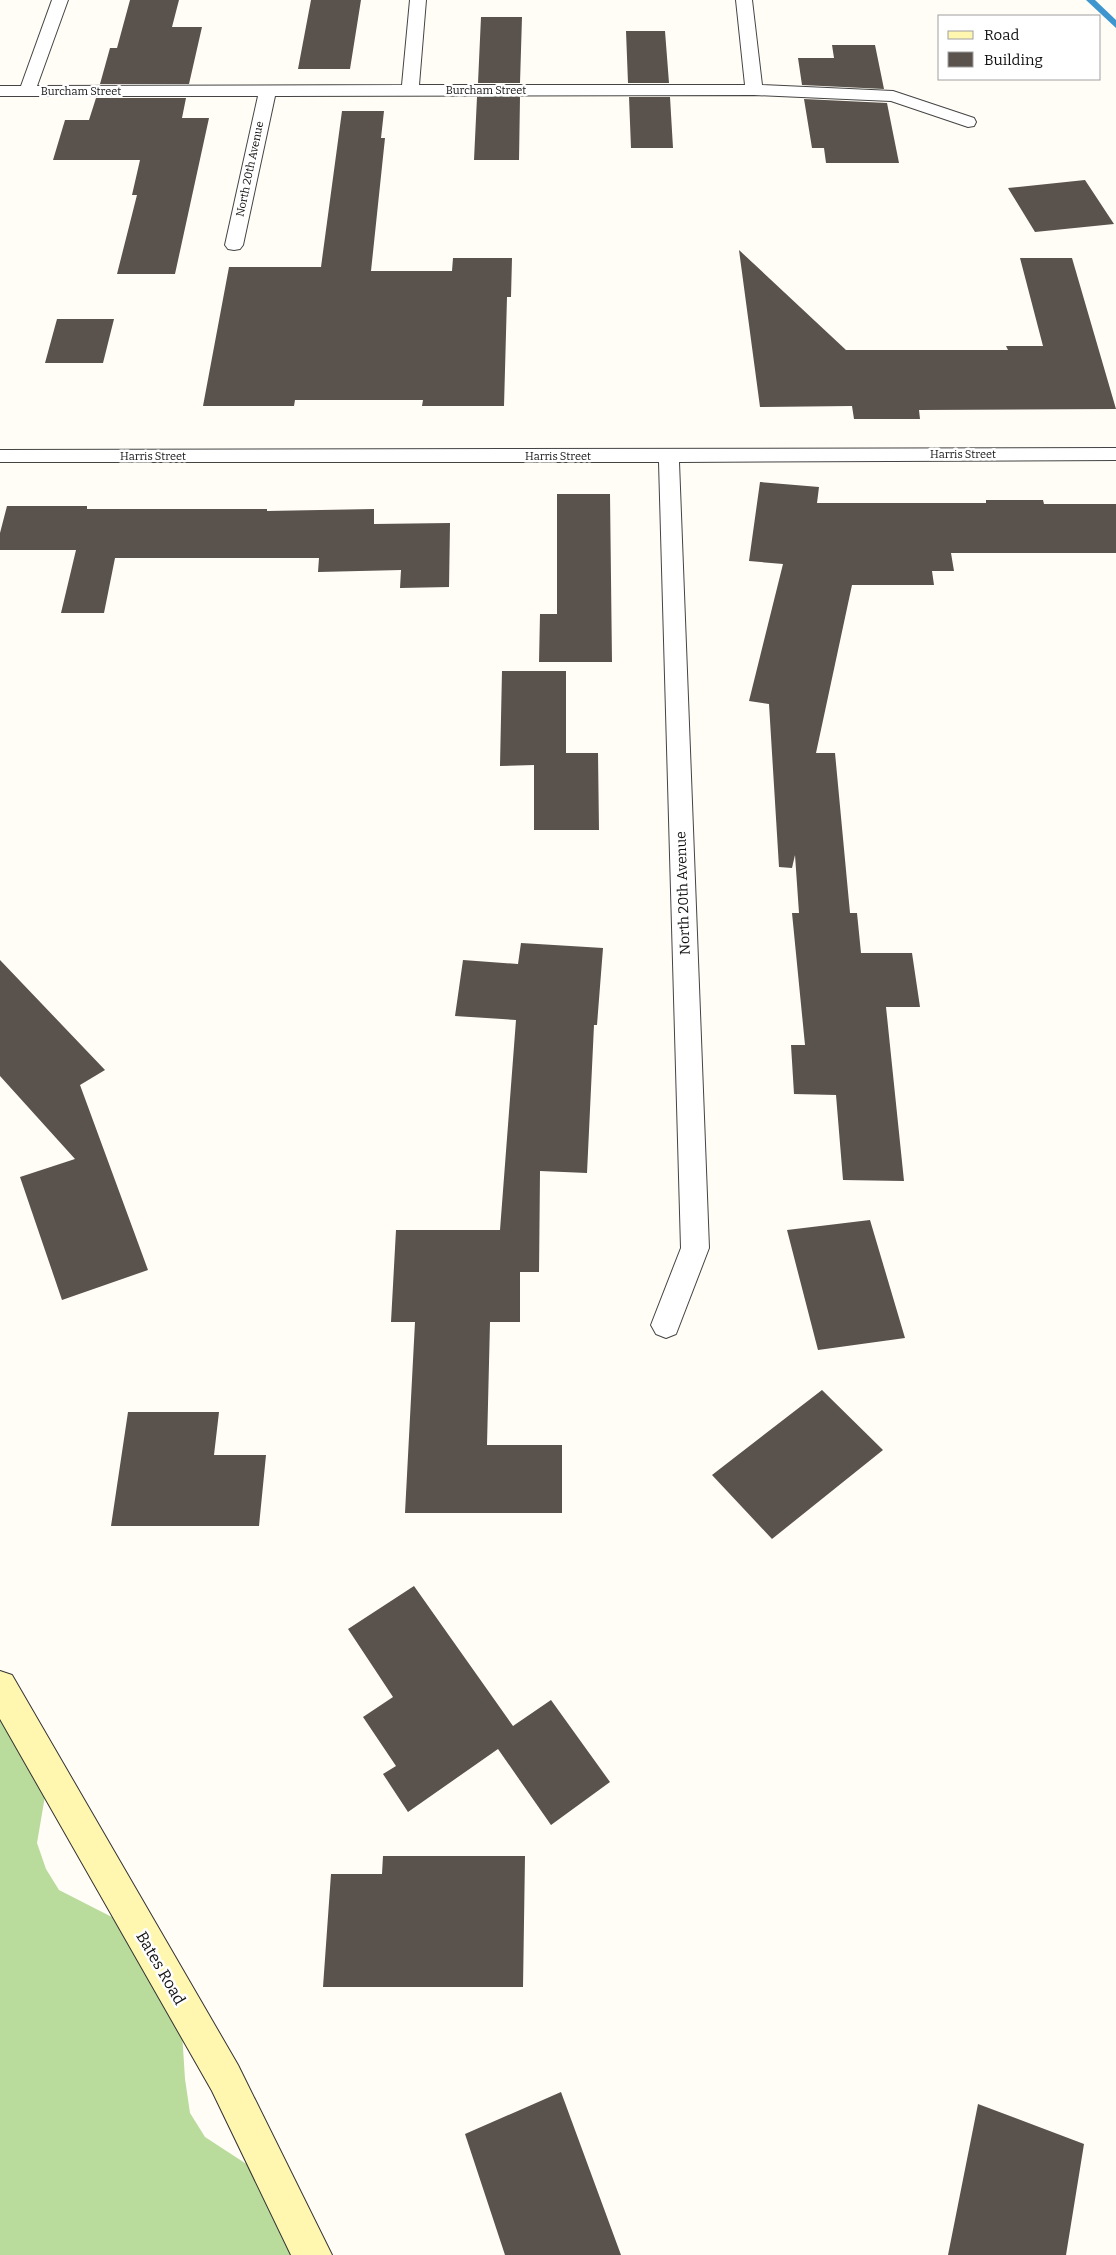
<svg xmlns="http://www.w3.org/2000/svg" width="1116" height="2255" viewBox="0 0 1116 2255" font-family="Bitter,serif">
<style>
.forest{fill:#b9dc9c}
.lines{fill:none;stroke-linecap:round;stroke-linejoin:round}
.stream{fill:#3f96cf;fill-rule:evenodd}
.building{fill:#5a524d}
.street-casing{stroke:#444;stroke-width:2}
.secondary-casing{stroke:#333;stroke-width:2}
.street{fill:#fff;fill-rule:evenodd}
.secondary{fill:#fff6b0;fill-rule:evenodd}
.labels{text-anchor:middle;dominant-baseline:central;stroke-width:5;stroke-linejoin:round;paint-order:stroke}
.far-street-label{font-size:11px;fill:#111;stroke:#fff}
.street-label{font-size:14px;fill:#111;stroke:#fff}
.near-street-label{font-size:16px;fill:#111;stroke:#fff}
</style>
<rect width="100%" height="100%" fill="#fffdf5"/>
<path class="forest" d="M0,1688l46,102 -9,53 9,26 13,21 94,48 26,47 6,94 5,34 15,24 46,30 41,88h-292z"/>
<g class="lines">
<path class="stream" d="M1086,0h9l21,20v8z"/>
</g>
<path class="building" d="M130,0h49l-7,27h30l-13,57h-89l10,-36h7z
M311,0h50l-11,69h-52z
M481,17h41l-2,66h-42z
M626,31h39l4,52h-41z
M832,45h43l9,44 -82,-4 -4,-27h36z
M477,97h43l-1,63h-45z
M629,97h41l3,51h-42z
M96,98h90l-4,20h27l-34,156h-58l20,-79h-5l8,-35h-87l12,-40h24z
M804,99l83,4 12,60h-73l-2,-15h-12z
M342,111h42l-3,27h4l-14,133h81l1,-13h59l-1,39h-4l-3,109h-82l1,-6h-128l-1,6h-91l26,-139h92z
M1085,180l29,44 -79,8 -27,-44z
M739,250l107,100h162l-2,-4h37l-23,-88h52l44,151 -197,1 1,9h-66l-2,-13 -92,1z
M57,319h57l-11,44h-58z
M760,482l59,5 -2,16h169v-3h57l1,4h72v49h-165l3,18h-22l2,14h-82l-36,168h19l15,160h7l4,40h51l8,54h-34l18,174 -61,-1 -7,-85 -42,-1 -3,-49h14l-13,-132h7l-4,-58 -3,13 -13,-1 -10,-163 -20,-3 34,-137 -34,-3z
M557,494h53l2,168h-73l1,-48h17z
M7,506h80v3h180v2l107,-2v15l76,-1 -1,64 -49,1 1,-18 -83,2 1,-14h-204l-11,55h-43l15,-63h-76v-17z
M502,671h64v82h32l1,77h-65v-65l-34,1z
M521,943l82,5 -6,77h-3l-7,148 -47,-2 -1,101h-19v50h-30l-3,123h75v68h-157l10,-191h-24l5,-92h104l16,-210 -61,-4 8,-56 55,4z
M0,960l105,110 -25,15 68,185 -86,30 -42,-123 55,-18 -75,-83z
M870,1220l35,118 -87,12 -31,-120z
M822,1390l61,60 -111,89 -60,-64z
M128,1412h91l-5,43h52l-7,71h-148z
M414,1586l99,140 38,-26 59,82 -59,43 -53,-76 -90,63 -25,-38 13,-8 -33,-49 30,-20 -45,-68z
M383,1856h142l-2,131h-200l8,-113h51z
M561,2092l60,163h-116l-40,-121z
M978,2104l106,40 -18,111h-118z"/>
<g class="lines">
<defs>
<path id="street" d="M52,0h16l-31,86 365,-1 8,-85h16l-7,85h326l-9,-85h16l10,85 131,6 81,27 2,4 -2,4 -6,1 -77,-26 -137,-6 -479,1 -32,149 -3,4 -6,1 -6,-1 -3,-4 33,-149h-258v-10h21z
M1116,448v12l-437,2 30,786 -33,86 -10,4 -10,-4 -5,-9 30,-77 -22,-786h-659v-12z"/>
<path id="secondary" d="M0,1671l12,4 226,390 94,190h-41l-79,-164 -212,-372z"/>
</defs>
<use href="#street" class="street-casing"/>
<use href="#secondary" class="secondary-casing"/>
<use href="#street" class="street"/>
<use href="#secondary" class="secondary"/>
</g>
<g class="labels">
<g class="far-street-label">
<text x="486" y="90">Burcham Street</text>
<text x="81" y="91">Burcham Street</text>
<text transform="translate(250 169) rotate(-78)">North 20th Avenue</text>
<text x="963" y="454">Harris Street</text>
<text x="153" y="456">Harris Street</text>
<text x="558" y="456">Harris Street</text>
</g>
<g class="street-label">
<text transform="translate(683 893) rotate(-92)">North 20th Avenue</text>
</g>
<g class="near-street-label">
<text transform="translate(161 1968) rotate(60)">Bates Road</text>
</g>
</g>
<rect x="938" y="15" width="162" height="65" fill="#ffffff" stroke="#a0a0a0"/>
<rect x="948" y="31" width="25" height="8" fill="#fff6b0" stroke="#a0a0a0"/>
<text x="984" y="40" font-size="15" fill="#111111">Road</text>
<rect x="948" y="52" width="25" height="15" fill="#5a524d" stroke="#a0a0a0"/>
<text x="984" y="65" font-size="15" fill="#111111">Building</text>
</svg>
